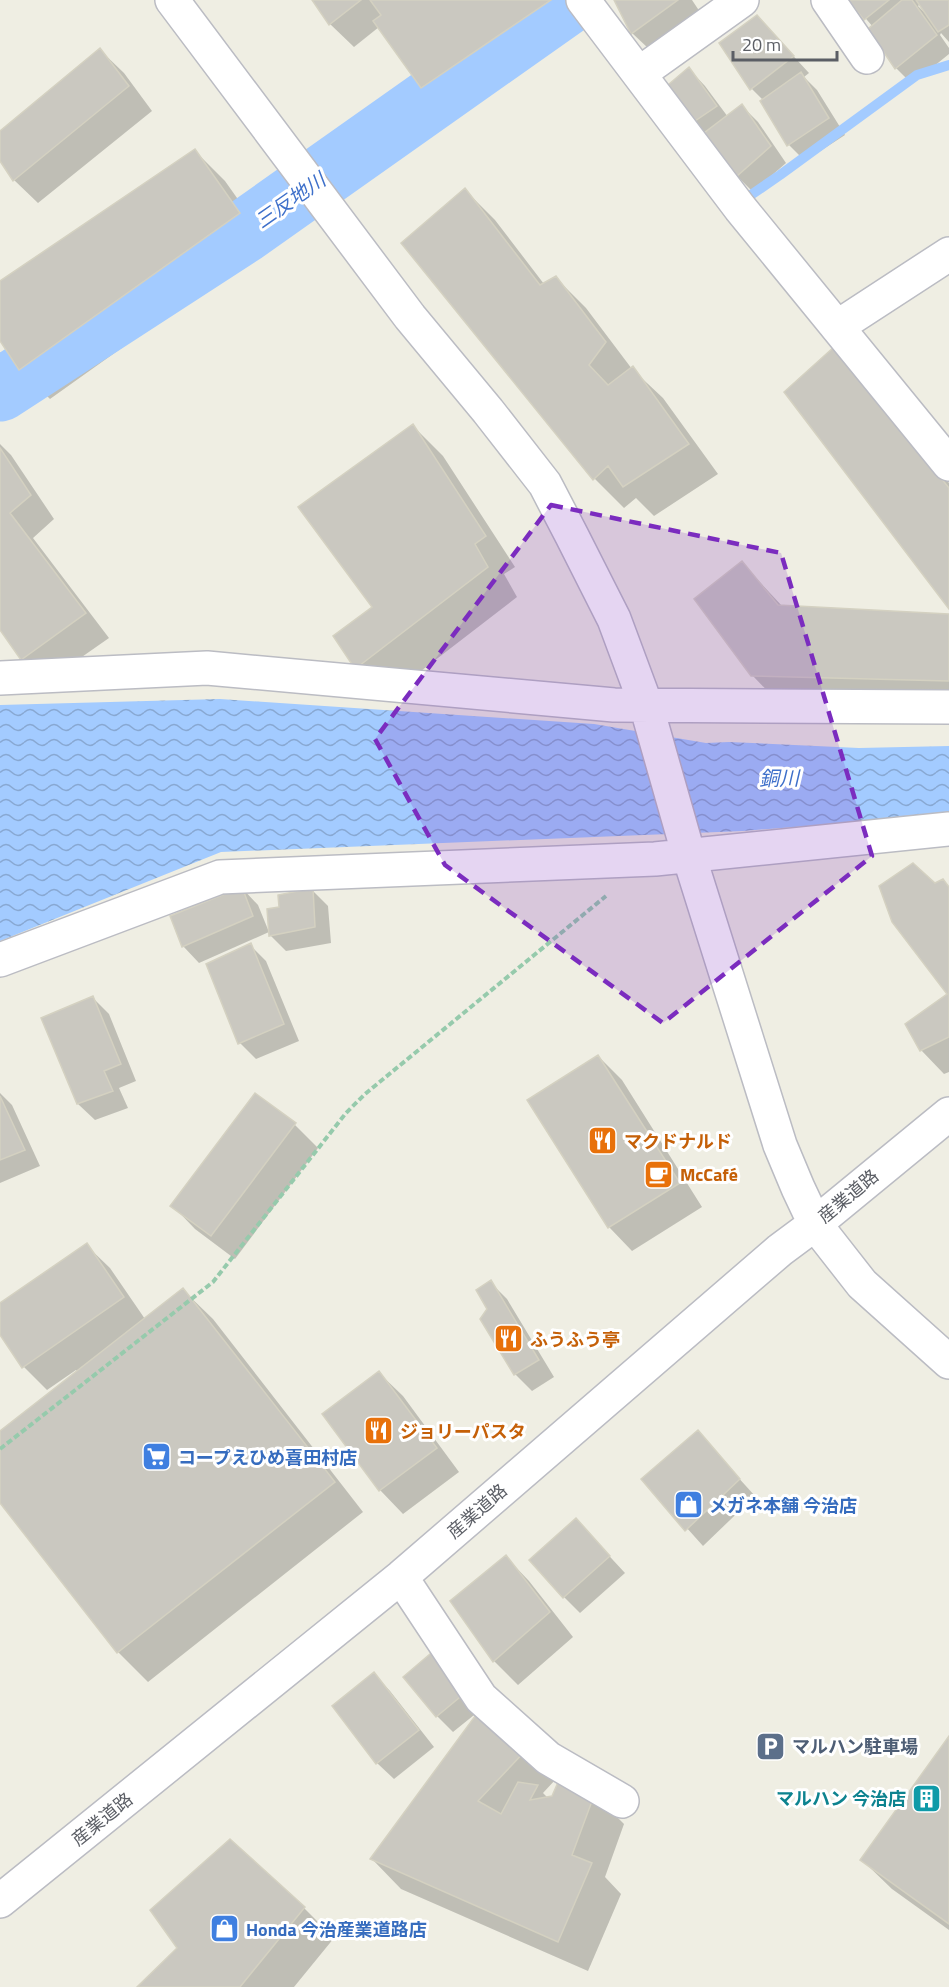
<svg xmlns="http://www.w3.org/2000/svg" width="949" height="1987" viewBox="0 0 949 1987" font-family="'Titillium Web','Noto Sans JP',sans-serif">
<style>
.water{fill:url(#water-waves)}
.shadow{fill:#0003;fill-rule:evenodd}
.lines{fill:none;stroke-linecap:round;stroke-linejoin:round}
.stream{stroke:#a3cbff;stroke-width:10}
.river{stroke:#a3cbff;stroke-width:63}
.building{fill:#cac8c0;stroke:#d4d1c1;stroke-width:1.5}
.minor-casing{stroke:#bbbcc3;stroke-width:36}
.path{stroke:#96caac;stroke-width:4;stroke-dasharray:6 3;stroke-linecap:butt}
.minor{stroke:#fff;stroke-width:33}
.marked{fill:#7b2cbf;fill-opacity:0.2;stroke:#7b2cbf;stroke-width:4.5;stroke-dasharray:12 8;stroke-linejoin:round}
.labels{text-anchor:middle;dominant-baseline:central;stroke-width:6;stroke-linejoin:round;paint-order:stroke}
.food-label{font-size:18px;font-weight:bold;fill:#c56008;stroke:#fff;text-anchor:start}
.street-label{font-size:18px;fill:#5b5e65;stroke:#fff}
.shop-label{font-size:18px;font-weight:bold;fill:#366cbe;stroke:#fff;text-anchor:start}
.service-label{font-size:18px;font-weight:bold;fill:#4e5e75;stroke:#fff;text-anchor:start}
.culture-label{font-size:18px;font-weight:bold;fill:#0d838f;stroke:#fff;text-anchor:end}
.water-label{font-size:20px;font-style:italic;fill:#3e70ca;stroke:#fff}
</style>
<defs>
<pattern id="water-waves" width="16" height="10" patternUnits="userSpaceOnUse" patternTransform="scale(1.5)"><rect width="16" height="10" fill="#a3cbff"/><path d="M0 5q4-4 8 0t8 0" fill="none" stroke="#88a8d2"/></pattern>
</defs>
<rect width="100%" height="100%" fill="#efeee3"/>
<path class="water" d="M0,352l26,36 -5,12 -21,14z
M220,699l374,25 112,19 23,-1 130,6 90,-2v69l-206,16 -522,21 -221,89v-236z"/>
<path class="shadow" d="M313,0h246l18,22 -132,89 -23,-24 -43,-60 -25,20 -24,-23z
M616,0h76l8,12 -51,37 -17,-16z
M850,0h99v42l-8,-9 -1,2 9,13v6l-37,30 -16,-16 -23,-41zM920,4l6,8 -1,1 -7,-7z
M773,34l36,39 -5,4 13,13 28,45 -40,26 -16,-16 -25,-44 -12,-12z
M100,50l24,23 28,38 -114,92 -24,-23 -14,-22v-25z
M689,69l16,17 23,31 14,-11 16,16 28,41 -33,29 -16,-16 -73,-86z
M195,151l30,30 44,62 -219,156 -30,-30 -20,-30v-56z
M465,190l30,30 49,64 12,-6 30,30 46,61 31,29 55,76 -64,42 -18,-18 -12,10 -29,-29 -191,-235z
M865,377l84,106v123z
M413,426l30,30 72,111 -11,7 13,23 -131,101 -30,-30 18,-61z
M0,444l11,11 43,64 -21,19 76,100 -63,44 -24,-23 -22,-32z
M742,563l41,44 166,9v93l-167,-3 -30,-31z
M935,885l14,2v185l-5,2 -23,-24 28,-56z
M242,888l16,17 11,27 -70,31 -16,-17z
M312,890l16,16 3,37 -45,8 -16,-16 10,-27z
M250,945l16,16 33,80 -43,18 -16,-16z
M93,998l16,16 27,67 -17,7 9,20 -33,12 -17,-16 -35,-85z
M598,1056l24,24 80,127 -70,44 -23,-24z
M0,1093l12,12 28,61 -40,17z
M295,1125l23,23 -83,111 -40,-30 -23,-24z
M86,1245l24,23 35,51 38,-29 30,29 150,193 -215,170 -30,-30 -118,-152v-67l78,-61 -2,-2 -29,20 -23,-23 -24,-35v-27z
M490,1282l17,17 47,78 -22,14 -17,-17 -34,-55 8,-10z
M379,1373l24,23 56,76 -56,42 -23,-24z
M697,1432l58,64 -52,50 -60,-67z
M576,1520l49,53 -45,40 -16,-16z
M506,1557l23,24 44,56 -55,48 -24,-24 -42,-60z
M437,1650l119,129 -13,14 5,5 46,-4 30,30 -19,53 16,17 -33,77 -187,-82 -29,-30 107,-148 -26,21 -16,-16 -32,-39z
M374,1674l16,17 44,56 -40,32 -17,-16z
M949,1739v191l-57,-41 -30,-29z
M230,1841l74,67 30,30 -40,49h-155l40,-39z"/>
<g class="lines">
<path class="stream" d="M745,199l35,-24 137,-100 32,-10"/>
<path class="river" d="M0,390l245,-159 327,-231"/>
</g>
<path class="building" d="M312,0h49l-32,25z
M370,0h181l-130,88 -48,-67 8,-6z
M614,0h64l-47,34z
M848,0h41l-25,20z
M902,0h10l25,35 -42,34 -27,-40z
M916,0h33v25l-11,7z
M757,15l37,41 -44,34 -31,-47z
M100,48l29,38 -116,95 -13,-20v-30z
M689,67l28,39 -28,19 -27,-35z
M801,72l28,46 -42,28 -27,-45z
M742,104l29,42 -35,31 -32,-44z
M195,149l45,64 -221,157 -19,-29v-60z
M465,188l75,97 16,-9 50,66 -17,23 19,20 25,-19 56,78 -66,43 -15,-21 -15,14 -192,-237z
M835,346l114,142v121l-165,-217z
M413,424l73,112 -11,8 13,23 -133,102 -22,-33 39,-29 -74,-100z
M0,448l31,47 -21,18 76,100 -65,47 -21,-30z
M742,561l36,44 171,9v67l-198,-5 -57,-77z
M913,863l22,20 8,-4 6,8v150l-29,14 -15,-27 42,-30 -55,-72 -13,-36z
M242,887l11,29 -71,31 -12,-31z
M313,888l2,39 -46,9 -2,-27 12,-2 -1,-12z
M251,943l33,81 -46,20 -32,-80z
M93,996l28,68 -17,7 9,20 -36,13 -36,-86z
M598,1055l82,128 -72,45 -81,-128z
M255,1093l41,30 -85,113 -41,-30z
M0,1096l25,54 -25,10z
M87,1243l37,54 -102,71 -22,-33v-32z
M491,1280l48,80 -25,15 -34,-56 7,-10 -11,-19z
M183,1288l152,194 -218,171 -117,-150v-72z
M379,1371l58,77 -58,43 -57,-77z
M698,1430l42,49 -55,52 -44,-52z
M576,1518l34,38 -47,42 -34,-38z
M506,1555l44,57 -57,50 -43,-61z
M437,1648l34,40 -35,29 -33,-40z
M374,1672l45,58 -43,34 -44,-58z
M481,1708l47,40 -50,53 23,13 17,-32 20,3 -8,15 22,-4 7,-16 36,13 -23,62 20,8 -34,79 -188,-83z
M949,1736v188l-89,-64z
M230,1839l75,68 -65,80h-103l40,-39 -27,-38z"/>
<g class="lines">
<defs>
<path id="minor" d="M172,0l238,317 78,94 57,73 27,52 42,83 32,86 43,151 91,289 18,43 17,36 47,60 87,78
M583,0l157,208 209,256
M828,0l39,57
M640,73l102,-73
M837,327l112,-73
M0,678l207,-10 407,37 335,2
M0,960l220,-83 435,-18 294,-30
M401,1577l80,121 67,60 74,43
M0,1901l401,-324 379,-327 35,-26 134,-110"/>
</defs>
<use href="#minor" class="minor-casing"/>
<path class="path" d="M0,1449l213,-167 133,-169 19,-19 241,-198"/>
<use href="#minor" class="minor"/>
</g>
<path class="marked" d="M551,505l230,48 91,303 -209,167 -218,-158 -70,-126z"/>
<defs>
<symbol id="restaurant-square" viewBox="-11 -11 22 22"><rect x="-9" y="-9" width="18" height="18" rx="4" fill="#e8710a" stroke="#fff"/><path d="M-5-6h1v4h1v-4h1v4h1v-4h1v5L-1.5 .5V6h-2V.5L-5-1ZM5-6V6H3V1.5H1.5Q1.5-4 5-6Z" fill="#fff"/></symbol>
<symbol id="cafe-square" viewBox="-11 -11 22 22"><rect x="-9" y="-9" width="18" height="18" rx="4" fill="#e8710a" stroke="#fff"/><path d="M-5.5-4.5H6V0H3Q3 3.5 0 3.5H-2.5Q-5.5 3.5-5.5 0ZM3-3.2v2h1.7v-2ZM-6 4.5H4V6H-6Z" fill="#fff"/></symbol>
<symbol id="supermarket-square" viewBox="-11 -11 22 22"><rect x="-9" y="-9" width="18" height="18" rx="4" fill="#3f7fe0" stroke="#fff"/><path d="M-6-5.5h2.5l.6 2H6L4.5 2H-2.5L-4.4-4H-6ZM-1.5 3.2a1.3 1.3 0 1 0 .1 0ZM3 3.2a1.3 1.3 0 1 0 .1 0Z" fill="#fff"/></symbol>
<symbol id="shop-square" viewBox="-11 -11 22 22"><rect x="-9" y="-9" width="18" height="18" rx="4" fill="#3f7fe0" stroke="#fff"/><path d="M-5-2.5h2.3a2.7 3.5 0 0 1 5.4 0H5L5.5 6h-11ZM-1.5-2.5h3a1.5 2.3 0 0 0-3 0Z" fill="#fff"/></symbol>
<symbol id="parking-square" viewBox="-11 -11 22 22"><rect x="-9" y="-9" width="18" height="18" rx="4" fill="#5c6f8a" stroke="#fff"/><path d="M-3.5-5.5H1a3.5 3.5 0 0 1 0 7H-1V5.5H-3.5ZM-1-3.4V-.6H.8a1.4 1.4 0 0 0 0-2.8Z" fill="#fff"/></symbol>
<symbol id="building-square" viewBox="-11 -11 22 22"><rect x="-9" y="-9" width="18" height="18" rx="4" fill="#0f9aa8" stroke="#fff"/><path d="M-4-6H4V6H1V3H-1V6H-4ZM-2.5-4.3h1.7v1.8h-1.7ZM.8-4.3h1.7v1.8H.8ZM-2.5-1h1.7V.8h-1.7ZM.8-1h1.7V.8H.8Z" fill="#fff"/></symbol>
</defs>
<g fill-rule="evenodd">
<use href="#restaurant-square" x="586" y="1124" width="33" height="33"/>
<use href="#cafe-square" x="642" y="1158" width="33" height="33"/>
<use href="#restaurant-square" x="492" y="1322" width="33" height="33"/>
<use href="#restaurant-square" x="362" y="1414" width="33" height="33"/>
<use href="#supermarket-square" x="140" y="1440" width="33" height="33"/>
<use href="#shop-square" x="672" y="1488" width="33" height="33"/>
<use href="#parking-square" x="754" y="1730" width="33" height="33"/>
<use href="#building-square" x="910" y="1782" width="33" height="33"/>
<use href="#shop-square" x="208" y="1912" width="33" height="33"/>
</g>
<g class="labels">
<g class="food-label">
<text x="624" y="1141">マクドナルド</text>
<text x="680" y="1174">McCafé</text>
<text x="530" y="1339">ふうふう亭</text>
<text x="400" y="1431">ジョリーパスタ</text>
</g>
<g class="street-label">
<text transform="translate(848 1196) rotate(-40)">産業道路</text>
<text transform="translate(477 1511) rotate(-41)">産業道路</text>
<text transform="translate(102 1819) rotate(-39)">産業道路</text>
</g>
<g class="shop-label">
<text x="178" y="1457">コープえひめ喜田村店</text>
<text x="709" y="1505">メガネ本舗 今治店</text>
<text x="246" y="1929">Honda 今治産業道路店</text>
</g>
<g class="service-label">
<text x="792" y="1746">マルハン駐車場</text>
</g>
<g class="culture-label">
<text x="906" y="1798">マルハン 今治店</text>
</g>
<g class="water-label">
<text transform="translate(290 200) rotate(-35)">三反地川</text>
<text transform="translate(779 778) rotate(-1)">銅川</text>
</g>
</g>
<path d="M733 51v9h104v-9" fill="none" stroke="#5b5e65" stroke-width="3"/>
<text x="742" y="51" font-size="18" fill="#5b5e65" stroke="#ffffff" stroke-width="4.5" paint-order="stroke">20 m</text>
</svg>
